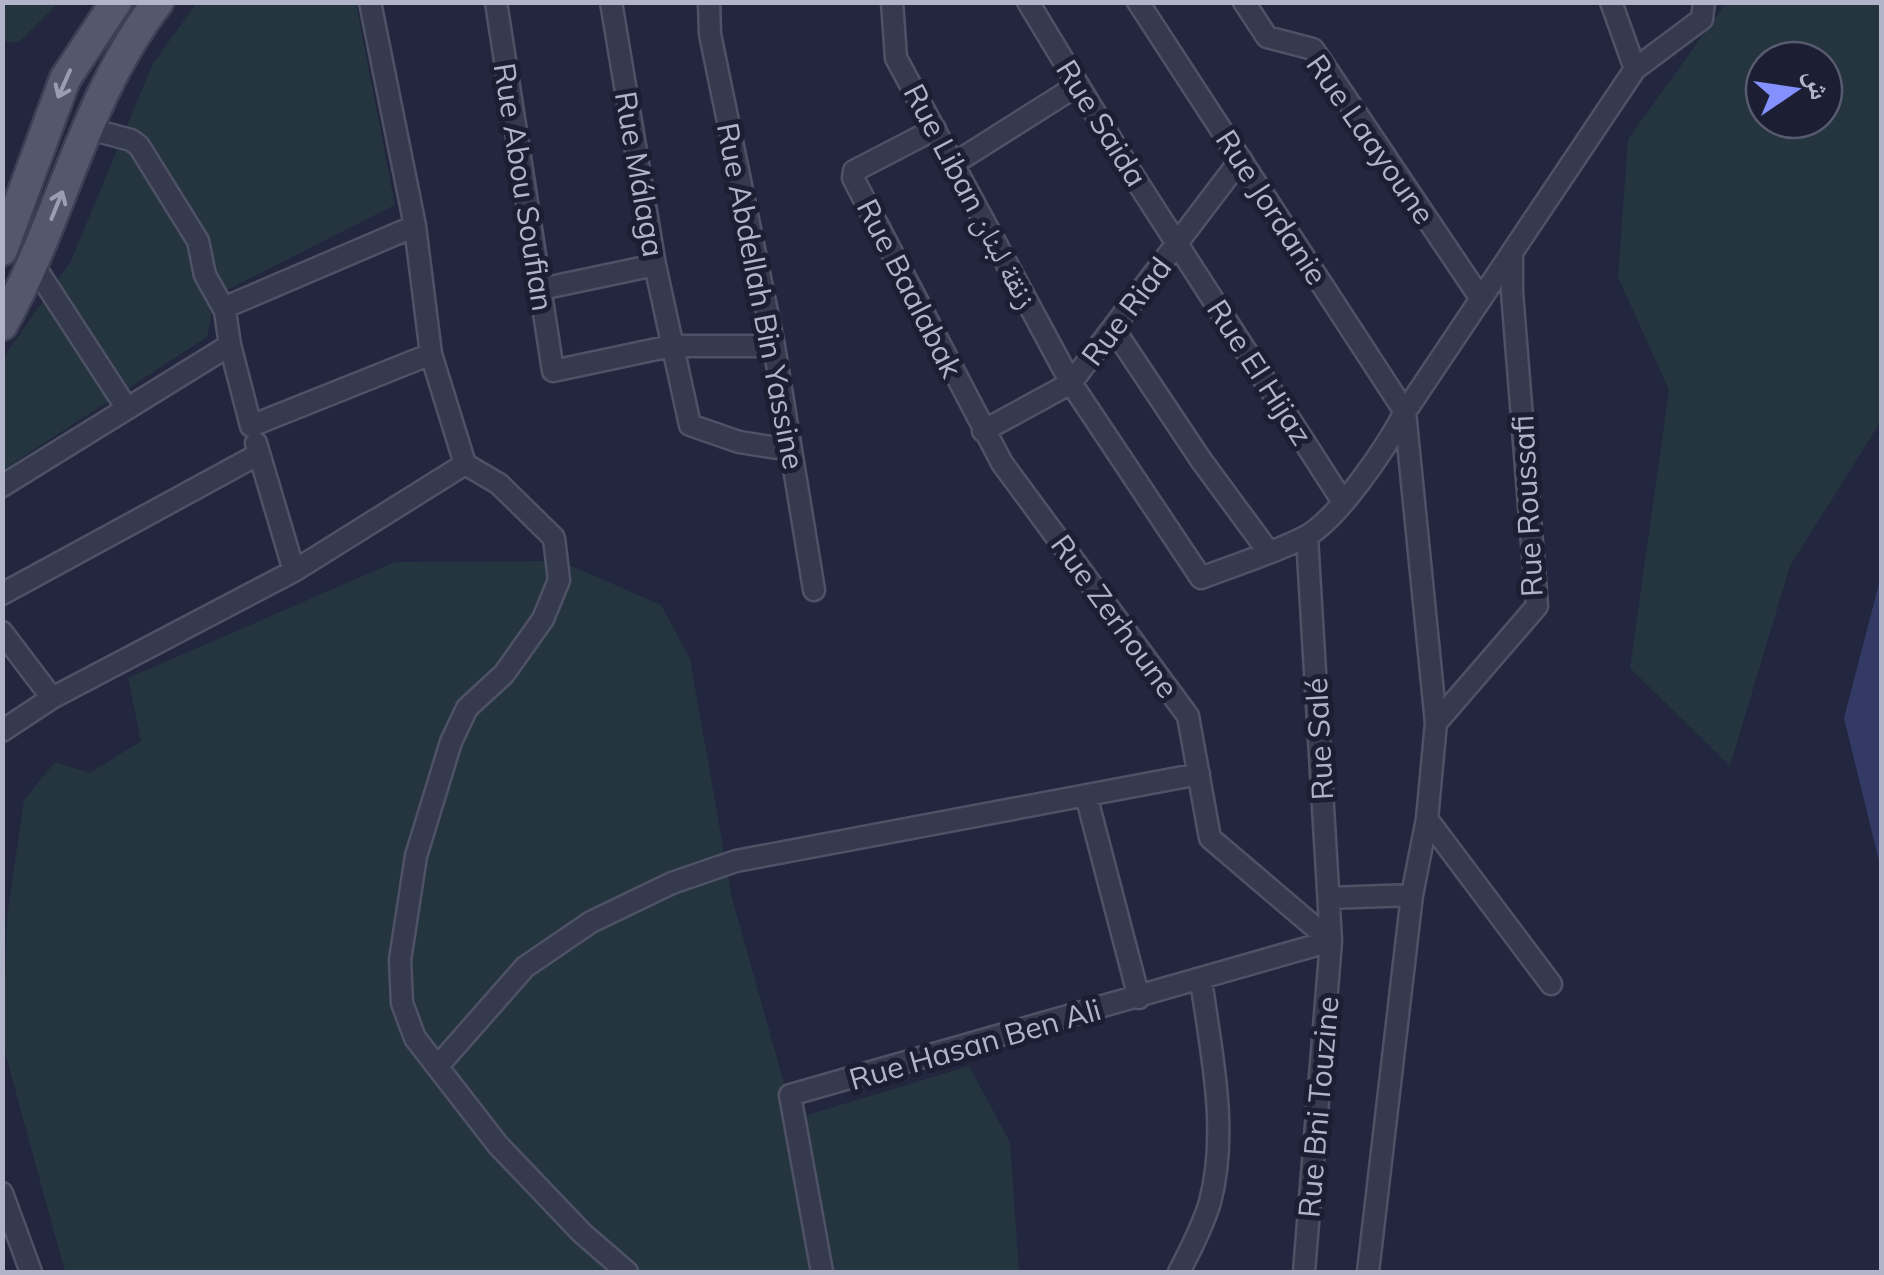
<svg xmlns="http://www.w3.org/2000/svg" width="1884" height="1275" viewBox="0 0 1884 1275" font-family="Mulish,'Noto Naskh Arabic',sans-serif">
<style>
.green{fill:#243540;fill-rule:evenodd}
.water{fill:#333a65}
.lines{fill:none;stroke-linecap:round;stroke-linejoin:round}
.minor-casing{stroke:#4f5266;stroke-width:25}
.primary-casing{stroke:#3d4054;stroke-width:35}
.minor{stroke:#363a4e;stroke-width:20}
.primary{stroke:#54586f;stroke-width:30}
.oneway{stroke:#9a9eb3}
.labels{text-anchor:middle;dominant-baseline:central;stroke-width:10;stroke-linejoin:round;paint-order:stroke}
.street-label{font-size:30px;fill:#b2b5ca;stroke:#1c1f33}
</style>
<rect width="100%" height="100%" fill="#22263f"/>
<path class="green" d="M3,2h55v1l-40,40 -15,-2z
M197,3h159l39,202 -180,91 -8,41 -204,133v-112l68,-97 82,-198z
M1726,3h155v418l-91,145 -60,200 -100,-98 39,-278 -51,-113 10,-138zM1764,60h60v60h-60z
M560,561l101,44 29,54 42,239 62,221 175,-53 41,76 9,130h-954l-62,-227 4,-128 17,-117 31,-38 35,11 51,-32 -13,-63 267,-116z"/>
<path class="water" d="M1881,576v293l-37,-151z"/>
<g class="lines">
<defs>
<path id="minor" d="M496,2l57,369 118,-25h103
M611,2l44,263 35,160 49,17 52,8
M709,2l1,32 64,312 40,244
M892,2l4,56 175,325 130,195c34,-13 70,-24 102,-40 34,-16 84,-92 102,-126l230,-343 67,-50 2,-17
M1028,2l101,167 214,333
M1138,2l267,410 31,311 -9,96 -15,76 -44,377
M1244,2l23,35 46,12 168,250
M1611,2l24,67
M86,128l45,12 8,6 59,95 7,34 20,36 5,34 21,81 180,-72
M935,129l-81,42 -1,7 149,285 186,253 22,122 121,103
M953,164l125,-79
M33,264l93,143
M541,289l114,-24
M225,311l3,-5 187,-80
M1113,328l88,132 67,91
M983,431l88,-48 170,-224
M256,443l38,128
M465,464l34,20 55,54 5,42 -16,39 -39,55 -37,34 -16,34 -35,114 -16,104 2,43 13,35 83,107 84,88 45,39
M2,486l228,-141
M2,594l257,-140
M2,632l50,66
M1436,723l101,-117 -25,-314v-38
M2,731l50,-33 242,-127 171,-107 -34,-110 -16,-128 -45,-224
M1086,795l53,203
M1427,819l124,165
M1329,898l83,-3
M438,1066l87,-99 66,-45 81,-39 64,-22 463,-87
M2,1193l29,79
M822,1272l-32,-177 541,-154
M1179,1272c11,-21 24,-46 31,-70 19,-72 1,-150 -9,-222
M1304,1272l27,-331 -24,-404"/>
<path id="primary" d="M2,250l63,-171 51,-77
M2,325c59,-104 81,-226 156,-323"/>
</defs>
<use href="#minor" class="minor-casing"/>
<use href="#primary" class="primary-casing"/>
<use href="#minor" class="minor"/>
<use href="#primary" class="primary"/>
</g>
<defs><path id="oneway-shaft" d="M-6 0H5M1.5-3L5.5 0L1.5 3" fill="none" stroke-width="1.6" stroke-linecap="round" stroke-linejoin="round" transform="scale(2.5)"/></defs>
<g class="oneway">
<use href="#oneway-shaft" transform="translate(64 84) rotate(114)"/>
<use href="#oneway-shaft" transform="translate(57 205) rotate(-68)"/>
</g>
<g class="labels">
<g class="street-label">
<text transform="translate(1102 123) rotate(58)">Rue Saida</text>
<text transform="translate(1371 139) rotate(55)">Rue Laayoune</text>
<text transform="translate(640 174) rotate(80)">Rue Málaga</text>
<text transform="translate(524 187) rotate(81)">Rue Abou Soufian</text>
<text transform="translate(971 196) rotate(62)">Rue Liban زنقة لبنان</text>
<text transform="translate(1272 207) rotate(57)">Rue Jordanie</text>
<text transform="translate(910 288) rotate(63)">Rue Baalabak</text>
<text transform="translate(761 296) rotate(79)">Rue Abdellah Bin Yassine</text>
<text transform="translate(1126 311) rotate(-53)">Rue Riad</text>
<text transform="translate(1260 372) rotate(57)">Rue El Hijaz</text>
<text transform="translate(1527 506) rotate(-93)">Rue Roussafi</text>
<text transform="translate(1115 616) rotate(54)">Rue Zerhoune</text>
<text transform="translate(1319 739) rotate(-93)">Rue Salé</text>
<text transform="translate(975 1044) rotate(-16)">Rue Hasan Ben Ali</text>
<text transform="translate(1318 1107) rotate(-85)">Rue Bni Touzine</text>
</g>
</g>
<rect width="1884" height="1275" fill="none" stroke="#b2b5ca" stroke-width="10"/>
<g transform="translate(1794 90) rotate(77)"><circle r="48" fill="#1c1f33" stroke="#585b6f" stroke-width="2.5"/>
<path d="M0-8L18 38L0 25L-18 38Z" fill="#8490fd"/>
<text y="-15" font-size="28" font-weight="bold" text-anchor="middle" fill="#b2b5ca">ش</text>
</g>
</svg>
